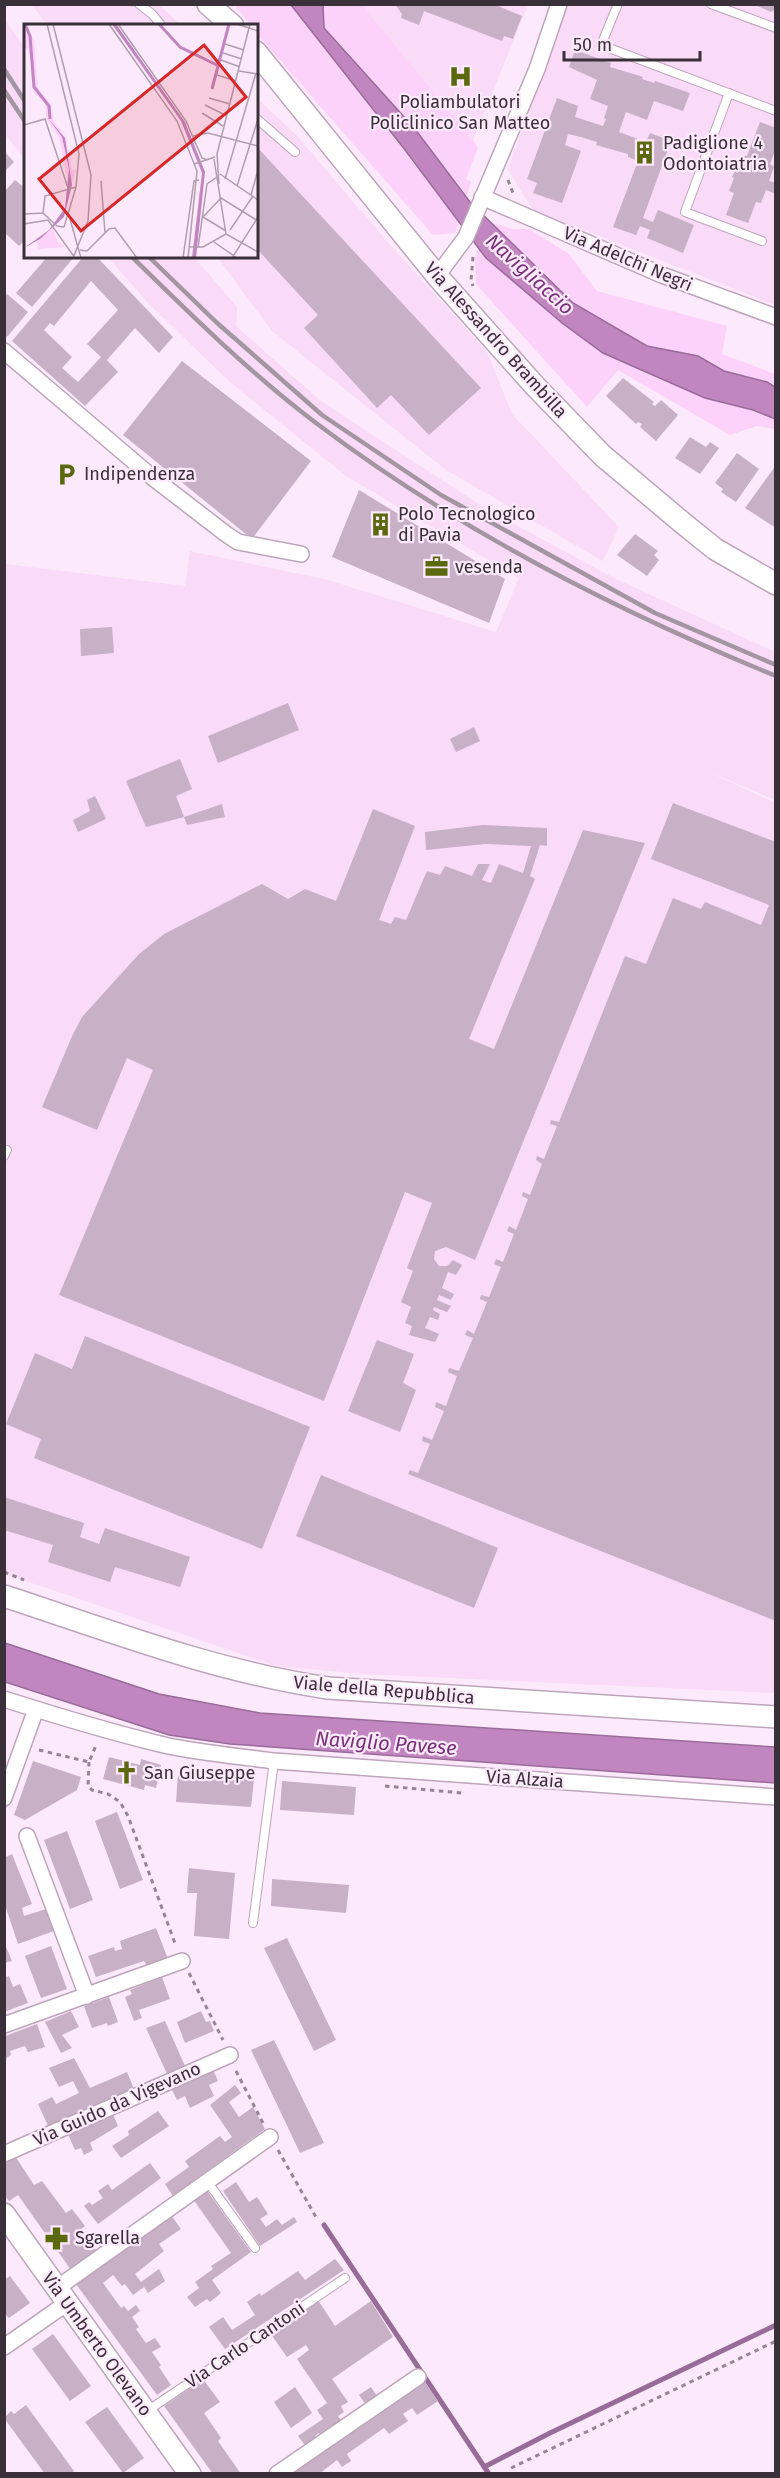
<svg xmlns="http://www.w3.org/2000/svg" width="780" height="2478" viewBox="0 0 780 2478" font-family="'Fira Sans',sans-serif">
<style>
.built{fill:#f9daf7}
.green{fill:#fcd1fa}
.water{fill:#c186c0;stroke:#986c98;stroke-width:1.5}
.lines{fill:none;stroke-linecap:round;stroke-linejoin:round}
.stream{stroke:#986c98;stroke-width:5}
.building{fill:#c8b0c7;fill-rule:evenodd}
.lane-casing{stroke:#bda5bb;stroke-width:10}
.street-casing{stroke:#bda5bb;stroke-width:18}
.secondary-casing{stroke:#bda5bb;stroke-width:24}
.path{stroke:#948693;stroke-width:3;stroke-dasharray:4.5 4.5;stroke-linecap:butt}
.lane{stroke:#fff;stroke-width:8}
.street{stroke:#fff;stroke-width:15}
.secondary{stroke:#fff;stroke-width:21}
.rail{stroke:#a495a3;stroke-width:4.5}
.labels{text-anchor:middle;dominant-baseline:central;stroke-width:4.5;stroke-linejoin:round;paint-order:stroke}
.poi-label{font-size:18px;fill:#3a3039;stroke:#fde9fc;text-anchor:start}
.street-label{font-size:18px;fill:#3a3039;stroke:#fde9fc}
.water-label{font-size:20px;font-style:italic;fill:#783078;stroke:#fde9fc}
.inset-river{fill:none;stroke:#c186c0;stroke-width:3}
.inset-road{fill:none;stroke:#af9fae;stroke-width:1.5}
.view{fill:#d62828;fill-opacity:0.15;stroke:#d62828;stroke-width:3}
.inset-edge{fill:none;stroke:#3a3039;stroke-width:3}
</style>
<rect width="100%" height="100%" fill="#fde9fc"/>
<path class="built" d="M32,5h127l22,20h-134z
M364,5h164l-55,135 -105,-128z
M564,5h211v300l-242,-95 -25,-40z
M5,20l20,28v112l-20,-26z
M257,98l40,38 88,103 102,113 25,62 107,113 -16,34 -157,-91 -174,-139 -55,-74 39,-1z
M108,257h86l43,50 -1,19 85,75 167,109 128,69 159,73v148l-70,-30 70,33v890l-412,-19 -86,-8 -272,-92v-1010l180,22 5,-35 138,29 168,52 23,-54 -173,-102 -115,-93 -82,-79z"/>
<path class="green" d="M235,5h56l168,217 -4,11 -22,2 -176,-201 -1,-8 -6,-1z
M323,5h41l4,7 105,128 5,8 -12,31 5,3 -4,14 -52,-67 -91,-101z
M490,222l22,7h17l40,25 28,37 130,35 -5,28 53,20v13l-8,-5 -43,-11 -26,-15 -51,-10 -74,-43z
M478,247l8,11 76,65 41,30 102,45 48,12 22,9v10l-18,-3 -27,9 -112,-65 -31,37 -111,-123 -1,-26z"/>
<path class="water" d="M291,5h32l1,23 91,101 55,73 103,101 74,43 51,10 26,15 43,11 8,5v32l-22,-9 -48,-12 -102,-45 -41,-30 -76,-65 -81,-108z
M5,1643l154,51 101,19 515,34v36l-545,-39 -61,-9 -164,-53z"/>
<g class="lines">
<path class="stream" d="M324,2225l165,249
M484,2467l66,-34 226,-108"/>
</g>
<path class="building" d="M395,4h98l29,12 -9,23 -9,-3 -2,5 -78,-30 -5,14 -18,-7 1,-4z
M753,4h23v5l-5,3z
M575,50l36,13 -1,4 33,10 -1,2 12,4 1,-2 35,12 -7,18 -29,-10 -7,19 -21,-8 -7,20 27,10 4,-9 21,8 -28,77 10,4 5,-12 36,15 -11,28 -36,-15 3,-8 -10,-4 -4,9 -23,-8 25,-66 -10,-4v-3l-32,-9 1,-3 -16,-5 -13,-3 -3,11 16,6 -19,52 -29,-10 4,-10 -10,-4 30,-81 21,8 -3,11 28,9 3,-7 -2,-1 4,-12 -18,-7 7,-19 -28,-13z
M760,122l16,6v20l-6,16 4,3 -5,14 7,2v11l-10,-4 -5,13 -5,-1 -8,21 -22,-8 8,-22 -5,-2 5,-13 -2,-1 11,-21h4z
M256,146l225,242 -52,47 -38,-40 -14,13 -73,-80 14,-13 -62,-67z
M4,151l10,11 -10,10z
M15,180l11,9v50l-7,7 -15,-14v-40z
M48,256h27l-43,51 -16,-14z
M84,256h12l77,81 -14,16 -24,-25 -28,32 11,12 -33,34 -73,-65zM91,281l27,29 -31,34 14,13 -23,25 -16,-14 10,-11 -28,-27 6,-7 4,3z
M7,294l21,18 -21,25 -3,-2v-39z
M182,361l129,100 -59,78 -129,-104z
M623,378l31,24 -2,2 3,2 6,-6 17,15 -22,26 -16,-14 2,-3 -4,-2 -2,2 -30,-28z
M690,437l16,10 4,-5 9,6 -19,26 -25,-16z
M737,453l22,16 -23,33 -15,-10 2,-3 -8,-6z
M776,465v63l-31,-20z
M359,490l146,89 -16,44 -157,-66z
M635,534l23,17 -4,4 5,5 -12,16 -30,-21z
M112,627l2,26 -33,3 -1,-27z
M288,703l11,27 -81,33 -10,-27z
M474,727l6,14 -24,11 -6,-13z
M180,759l12,30 -16,7 8,21 -38,10 -20,-46z
M95,796l11,23 -28,13 -5,-12 17,-9 -3,-11z
M673,803l103,39v779l-368,-147 2,-4 8,3 12,-29 -8,-3 1,-5 9,4 12,-29 -9,-4 1,-5 10,4 11,-30 -9,-4 1,-4 10,3 14,-33 -8,-3 2,-5 7,4 13,-32 -7,-3 1,-4 8,2 12,-30 -7,-3 2,-5 7,3 11,-28 -7,-3 2,-5 7,4 12,-31 -6,-3 1,-4 7,3 12,-31 -6,-4 1,-4 7,3 13,-33 -7,-2 1,-4 8,2 66,-166 21,8 27,-66 28,11 4,-7 56,23 8,-20 -118,-46z
M222,804l3,13 -38,8 -3,-8z
M373,809l42,17 -36,94 12,4 4,-7 11,3 21,-49 13,4 5,-9 27,10 6,-12h12l-8,16 9,3 8,-19 24,9 8,-27 -46,-2 -59,6 -1,-18 58,-7 64,3v18l-7,-1 -10,31 5,3 -66,160 25,10 89,-219 62,13 -170,417 -29,-13 -11,4 -1,8 5,7h8l6,-6 9,5 -6,10 -8,-3 -6,16 12,6 -3,6 -12,-5 -2,5 14,6 -4,6 -13,-5 -1,3 7,4 -2,6 -8,-3 -5,11 14,6 -4,8 -26,-7 3,-9 -7,-3 6,-16 -10,-5 12,-31 -6,-3 25,-65 -27,-11 -81,209 -265,-106 94,-225 -26,-12 -30,72 -55,-23 31,-73 9,-17 57,-63 25,-20 98,-50 26,15 17,-10 31,12z
M85,1336l225,91 -48,122 -228,-91 7,-19 -35,-15 29,-71 37,16z
M377,1340l37,14 -11,29 13,7 -16,42 -52,-21z
M321,1475l177,73 -24,60 -178,-72z
M4,1497l80,26 -4,14 19,7 6,-16 85,29 -10,30 -65,-20 -5,15 -62,-20 5,-17 -49,-15z
M109,1757l31,8 1,-6 20,6 -5,23 -11,-3 -1,5 -41,-11z
M33,1761l48,16 -4,13 -52,30 -11,-5z
M178,1774l76,5 -3,28 -75,-5z
M282,1781l74,6 -2,28 -74,-5z
M117,1812l26,68 -23,9 -25,-68z
M67,1831l26,69 -23,9 -26,-69z
M12,1854l20,50 -10,4 2,8 22,-7 8,22 -36,13 -14,-42v-44z
M189,1868l46,5 -6,66 -35,-3 3,-43h-10z
M272,1879l77,6 -3,28 -75,-7z
M156,1928l12,31 -21,7 -3,-5 -48,16 -8,-21 26,-9 1,4 7,-2 -2,-8z
M287,1938l49,102 -22,11 -50,-103z
M4,1942l8,19 -8,2z
M51,1946l16,43 -26,9 -16,-42z
M9,1976l4,11 7,-3 8,19 -24,9v-34z
M162,1977l8,22 -31,11 3,8 -8,3 -9,-24 7,-3 -2,-4z
M109,1997l9,25 -10,4 -1,-3 -15,5 -8,-22z
M71,2011l8,16 -17,8 10,13 -11,5 -16,-31z
M201,2011l5,11 4,-1 4,10 -29,12 -8,-21z
M165,2021l20,45 -18,8 -21,-46z
M37,2024l8,23 -17,5 -3,-6 -15,5 1,4 -6,4v-23z
M274,2040l50,103 -24,10 -49,-103z
M74,2058l16,30 37,-16 7,17 -85,39 -11,-24 14,-7 4,7 23,-11 -6,-12 -14,6 -10,-19z
M212,2067l6,14 -9,4 5,11 -24,12 -5,-12 -8,4 -7,-14z
M235,2085l6,8 -12,9 10,15 14,-10 12,22 -92,67 -8,-12 24,-17 -4,-6 35,-25 5,6 7,-5 -22,-32z
M158,2111l11,15 -48,32 -9,-12 17,-11 -1,-4z
M112,2112l6,14 -28,17 3,7 -9,5 -3,-7 -6,2 -8,-18z
M15,2156l19,29 8,-4 24,32 6,-4 13,17 -4,3 16,22 -26,19 -53,-75 -9,6 -5,-6v-33z
M150,2163l11,15 -63,46 -14,-18 5,-4 3,3 11,-7 -5,-7 10,-7 4,6z
M236,2182l13,20 8,-5 11,17 -8,5 6,8 11,-8 5,6 12,-8 3,5 -37,24 -37,-55z
M206,2189l45,63 -39,28 9,13 -11,9 -3,-3 -12,8 -8,-10 12,-9 -4,-6 18,-13 -2,-3 20,-13 -38,-54z
M171,2215l10,14 -22,15 5,7 -29,23 6,8 18,-13 6,12 -17,12 -4,-6 -11,8 -8,-11 -3,2 -9,-11 -10,8 18,25 3,-2 4,5 8,-6 4,6 -8,6 7,10 -3,2 10,14 9,-5 6,9 -9,5 9,13 -2,2 12,18 -14,10 -81,-111z
M335,2259l9,11 -119,79 -16,-22 14,-10 9,13 23,-15 -8,-13 13,-9 1,3 37,-25 7,9z
M10,2276l20,27 -21,15 -5,-5v-33z
M318,2300l17,26 36,-25 22,36 -61,42 16,23 -7,4 3,6 -6,4 5,7 -21,14 -3,-4 -4,3 3,4 -11,8 -9,-12 25,-17 -6,-9 10,-7 -30,-44 12,-9 -3,-5 -19,12 -17,-24z
M53,2334l38,52 -21,15 -38,-52z
M203,2379l17,23 -16,11 17,25 -3,3 23,33h-28l-49,-68z
M424,2381l14,20 -21,14 -5,-7 -9,6 5,7 -19,13 -5,-6 -37,26 4,7 -9,6 -5,-7 -18,14h-27z
M295,2387l17,26 -21,15 -17,-26z
M371,2387l8,12 -12,7 -8,-11z
M26,2405l48,66 -3,3h-26l-41,-56 7,-7 3,3z
M107,2407l37,51 -21,15 -38,-51z"/>
<g class="lines">
<defs>
<path id="lane" d="M139,4l13,10 10,12
M618,4l-17,41 175,66
M711,4l65,24
M729,93l-44,119 77,29
M256,118l39,34
M4,1156l3,-6
M253,1923l21,-162
M207,2181l48,67
M147,2411l198,-133"/>
<path id="street" d="M482,197l180,78 114,42
M437,276l29,-39 71,-168 22,-65
M4,351l148,126 74,57 12,8 63,12
M4,1699c53,17 106,33 160,46 36,8 73,11 110,16l502,36
M4,1798l32,-89
M27,1836l60,160
M4,2025l178,-64
M4,2154l226,-99
M57,2288l213,-151
M4,2347l63,-44
M277,2474l141,-97"/>
<path id="secondary" d="M208,4l25,22
M256,52l181,224 98,110 68,70 81,68 31,25 61,35
M4,1596c107,35 213,76 324,92l448,29
M4,2214l186,260"/>
</defs>
<use href="#lane" class="lane-casing"/>
<use href="#street" class="street-casing"/>
<use href="#secondary" class="secondary-casing"/>
<path class="path" d="M508,180l5,13
M473,257l-2,23 2,6
M4,1572l20,8
M39,1750l50,12 8,-19
M89,1762l-1,24 4,4 16,4 12,8 8,14 48,130
M385,1786l77,7
M189,1973l34,67
M236,2071l27,52
M278,2150l39,69
M511,2468l265,-127"/>
<use href="#lane" class="lane"/>
<use href="#street" class="street"/>
<use href="#secondary" class="secondary"/>
<path class="rail" d="M4,69l22,34
M4,90l22,33
M131,256c59,58 119,117 185,167 140,106 298,187 460,253
M148,256l68,66 106,93 119,80 214,118 121,52"/>
</g>
<defs>
<symbol id="hospital-bare" viewBox="-9 -9 18 18"><path d="M-5-5h3v3.5h4V-5h3V5h-3V1.5h-4V5h-3Z" fill="#5b680d" stroke="#fde9fc" stroke-width="2.5" paint-order="stroke"/></symbol>
<symbol id="building-bare" viewBox="-9 -9 18 18"><path d="M-4-6H4V6H1V3H-1V6H-4ZM-2.5-4.3h1.7v1.8h-1.7ZM.8-4.3h1.7v1.8H.8ZM-2.5-1h1.7V.8h-1.7ZM.8-1h1.7V.8H.8Z" fill="#5b680d" stroke="#fde9fc" stroke-width="2.5" paint-order="stroke"/></symbol>
<symbol id="parking-bare" viewBox="-9 -9 18 18"><path d="M-3.5-5.5H1a3.5 3.5 0 0 1 0 7H-1V5.5H-3.5ZM-1-3.4V-.6H.8a1.4 1.4 0 0 0 0-2.8Z" fill="#5b680d" stroke="#fde9fc" stroke-width="2.5" paint-order="stroke"/></symbol>
<symbol id="office-bare" viewBox="-9 -9 18 18"><path d="M-6-3h4V-5.5h4V-3h4V5H-6ZM-1-4.5V-3h2v-1.5ZM-6 0V1H6V0Z" fill="#5b680d" stroke="#fde9fc" stroke-width="2.5" paint-order="stroke"/></symbol>
<symbol id="church-bare" viewBox="-9 -9 18 18"><path d="M-1.2-6h2.4v3.5h3.3v2.4h-3.3V6h-2.4V-.1h-3.3v-2.4h3.3Z" fill="#5b680d" stroke="#fde9fc" stroke-width="2.5" paint-order="stroke"/></symbol>
<symbol id="pharmacy-bare" viewBox="-9 -9 18 18"><path d="M-2-6h4v4h4v4h-4v4h-4v-4h-4v-4h4Z" fill="#5b680d" stroke="#fde9fc" stroke-width="2.5" paint-order="stroke"/></symbol>
</defs>
<g fill-rule="evenodd">
<use href="#hospital-bare" x="444" y="60" width="33" height="33"/>
<use href="#building-bare" x="628" y="136" width="33" height="33"/>
<use href="#parking-bare" x="50" y="458" width="33" height="33"/>
<use href="#building-bare" x="364" y="508" width="33" height="33"/>
<use href="#office-bare" x="420" y="550" width="33" height="33"/>
<use href="#church-bare" x="110" y="1756" width="33" height="33"/>
<use href="#pharmacy-bare" x="40" y="2222" width="33" height="33"/>
</g>
<g class="labels">
<g class="poi-label">
<text x="460" y="102" text-anchor="middle">Poliambulatori<tspan x="460" dy="21">Policlinico San Matteo</tspan></text>
<text x="663" y="143">Padiglione 4<tspan x="663" dy="21">Odontoiatria</tspan></text>
<text x="84" y="474">Indipendenza</text>
<text x="398" y="514">Polo Tecnologico<tspan x="398" dy="21">di Pavia</tspan></text>
<text x="455" y="567">vesenda</text>
<text x="144" y="1773">San Giuseppe</text>
<text x="75" y="2238">Sgarella</text>
</g>
<g class="street-label">
<text transform="translate(628 259) rotate(23)">Via Adelchi Negri</text>
<text transform="translate(496 340) rotate(48)">Via Alessandro Brambilla</text>
<text transform="translate(384 1690) rotate(5)">Viale della Repubblica</text>
<text transform="translate(525 1779) rotate(4)">Via Alzaia</text>
<text transform="translate(117 2104) rotate(-24)">Via Guido da Vigevano</text>
<text transform="translate(97 2344) rotate(54)">Via Umberto Olevano</text>
<text transform="translate(245 2345) rotate(-34)">Via Carlo Cantoni</text>
</g>
<g class="water-label">
<text transform="translate(530 274) rotate(42)">Navigliaccio</text>
<text transform="translate(386 1743) rotate(4)">Naviglio Pavese</text>
</g>
</g>
<g transform="translate(24 24)">
<rect width="234" height="234" fill="#fde9fc"/>
<path d="M1,0l9,16 4,48 13,16 3,18 8,9 4,7 6,32h4l-5,16 -7,-51 -9,-10 -4,-7 11,19 8,39 -1,10 -10,-49 -13,-19v-13l-13,-14 -2,-31 -4,-12 -3,1zM29,204l4,13 8,6 -26,2 -2,-8z" fill="#fcd1fa"/>
<path d="M88,0h4l69,98 20,50 -9,86h-4l10,-85 -21,-52zM24,94l17,20 7,47 -8,32 -24,22 -16,9 25,-18 16,-22 4,-39 -7,-32z" fill="#c186c0"/>
<path class="inset-river" d="M1,0l5,12 4,51 15,19 1,13M135,0l21,23 39,19M188,65l17,-65"/>
<path class="inset-road" d="M23,0l32,130 -3,33 -12,40M29,0l38,151 -3,46 -15,37M85,0l68,97 20,50 -9,87M94,0l68,97 16,37 6,2M213,0l21,7M201,20l19,6M199,29l19,6M197,36l19,7M215,47l19,3M193,51l19,6M185,74l21,6M181,81l22,11M178,89l21,13M0,101l21,-6 23,69M169,112l15,-3 50,13M190,135l12,75 32,18M170,140l21,-7M196,150l38,26M201,155l31,-106M77,157l4,52M195,160l-2,-30 33,-130M213,162l21,-67M227,171l7,-25M19,189l2,-17 31,-9M0,190l19,-1 14,13 7,1M179,193l18,-19 37,23M179,193l23,14M46,195l11,39M0,200l24,-4 27,38M206,206l23,-34M190,218l23,16M166,223h13l23,-13M174,224l9,-64 10,-7M56,226l7,1 22,-22 6,-1 22,30M159,234l11,-77 5,-1M208,234l26,-41"/>
<path class="view" d="M180,21l42,52 -165,134 -42,-52z"/>
<rect width="234" height="234" class="inset-edge"/>
</g>
<rect width="780" height="2478" fill="none" stroke="#3a3039" stroke-width="12"/>
<path d="M564 51v9h136v-9" fill="none" stroke="#3a3039" stroke-width="3"/>
<text x="573" y="51" font-size="18" fill="#3a3039" stroke="#fde9fc" stroke-width="4.5" paint-order="stroke">50 m</text>
</svg>
